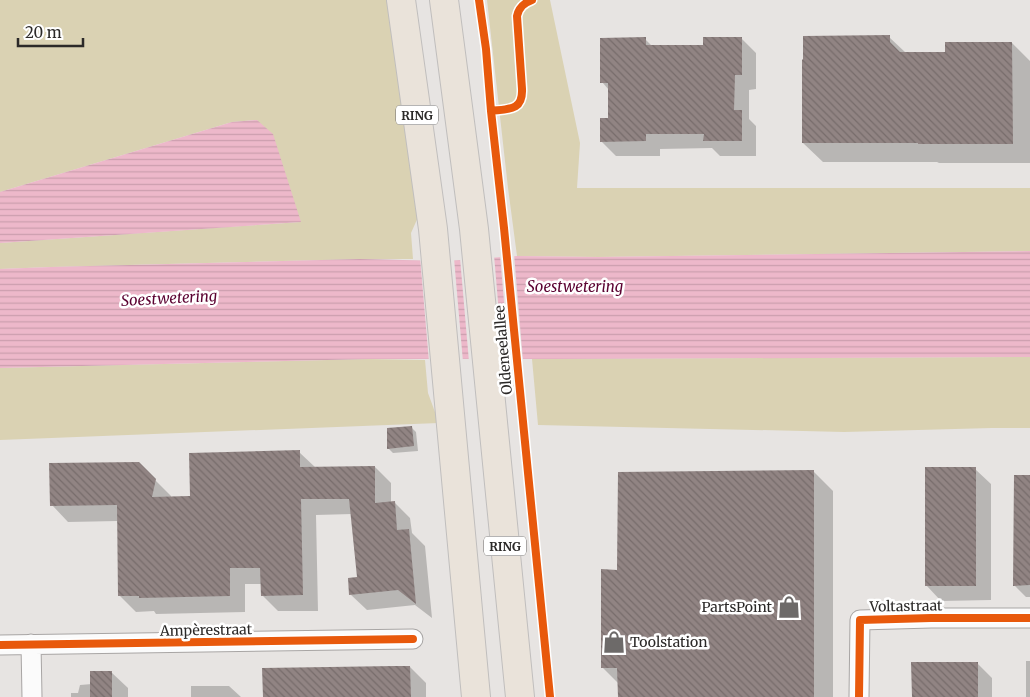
<svg xmlns="http://www.w3.org/2000/svg" width="1030" height="697" viewBox="0 0 1030 697" font-family="Merriweather,serif">
<style>
.green{fill:#dad2b3}
.water{fill:url(#water-rules)}
.pier{fill:#e7e4e2}
.shadow{fill:#0003}
.building{fill:url(#building-back-hatch)}
.lines{fill:none;stroke-linecap:round;stroke-linejoin:round}
.street-casing{stroke:#a8a5a4;stroke-width:21}
.primary-casing{stroke:#c0bebd;stroke-width:30}
.street{stroke:#fbfbfb;stroke-width:19}
.primary{stroke:#eae3da;stroke-width:28}
.cycleway-casing{stroke:#fff;stroke-width:11}
.cycleway{stroke:#e8590c;stroke-width:8}
.labels{text-anchor:middle;dominant-baseline:central;stroke-width:5;stroke-linejoin:round;paint-order:stroke}
.shield{fill:#fff;stroke:#6b6968;stroke-width:1}
.shield-label{font-size:12px;font-weight:bold;fill:#2b2928}
.street-label{font-size:14px;fill:#2b2928;stroke:#fff}
.poi-label{font-size:14px;fill:#2b2928;stroke:#fff;text-anchor:end}
.water-label{font-size:15px;font-style:italic;fill:#5b0231;stroke:#fff}
</style>
<defs>
<pattern id="water-rules" width="6" height="5" patternUnits="userSpaceOnUse" patternTransform="scale(1.25)"><rect width="6" height="5" fill="#edb8ca"/><path d="M0 2.5h6" fill="none" stroke="#cb9eae"/></pattern>
<pattern id="building-back-hatch" width="6" height="6" patternUnits="userSpaceOnUse" patternTransform="scale(1.25)"><rect width="6" height="6" fill="#918483"/><path d="M-1 5l2 2M0 0l6 6M5-1l2 2" fill="none" stroke="#776c6b"/></pattern>
</defs>
<rect width="100%" height="100%" fill="#e7e4e2"/>
<path class="green" d="M0,0h388l31,215 -8,18 2,26h-53l-309,8 -51,2v-26l300,-21 -43,-102 -25,2 -232,70z
M487,0h63l30,143 -3,45h453v63l-432,6 -81,-1 -9,-68z
M1030,357v71h-38l-148,4 -306,-7 -6,-66z
M369,359l56,1 3,33 11,30 -439,17v-72z"/>
<path class="water" d="M257,120l16,14 28,88 -301,21v-51l232,-70z
M1030,251v106l-476,2c-62,0 -123,0 -185,0l-369,9v-99l51,-2 309,-8 86,2 71,-5 81,1z"/>
<path class="pier" d="M514,254l9,107 -14,-1 -9,-105z
M494,255l9,105 -34,2 -9,-104z
M420,257l34,1 9,104h-34z"/>
<path class="shadow" d="M889,37l17,16h40l66,-10 18,18v102h-91l-2,-1h-114l-20,-19z
M741,38l15,15v36l-7,1v29l7,7v30h-36l-8,-8 -52,1v7h-44l-15,-15 8,-22v-29l-7,-8 43,-43 7,7h52z
M411,427l5,5 2,19 -25,2 -5,-5z
M299,452l17,16 59,-1 16,16v19h3l16,16 2,15 13,13 7,72 -17,-13 -48,5 -17,-16 9,-16 -7,-64 -36,1 2,96h-40l-16,-16v-11h-17v28l-89,2 -2,-3 -18,1 -16,-16 -2,-75 -50,1 -16,-17 86,-42 33,33v2l20,-1z
M975,469l16,15v116l-50,1 -15,-16z
M814,472l19,19v206h-214v-13l-16,-16 16,-97z
M1030,476v121h-4l-12,-12z
M1026,661h4v36h-4z
M977,663l15,15v19h-79z
M410,667l16,16v14h-162z
M111,672l17,16v9h-57v-4h7l2,-8 12,-1z
M191,686h38l12,11h-50z"/>
<path class="building" d="M890,35v7l10,10h45v-10h67l1,102h-95v-1h-116v-83l1,-1v-23z
M646,37v8h57v-8h39v38h-7l-1,35h8v31h-39l1,-7h-58v7l-46,1v-24h8v-35h-8v-45z
M412,426l2,20 -27,3v-21z
M300,450v17l75,-1v37l20,-2 2,29 12,-1 7,75 -18,-14 -49,5 -1,-17 9,-1 -8,-78h-48l2,96 -42,1 -1,-28h-30v28l-91,2v-2h-21l-1,-91 -67,1 -1,-43 90,-1 17,17 -4,18 38,-1 -1,-43z
M925,467h51v119h-51z
M814,470v227h-196l-1,-29h-16v-99l16,1 1,-98z
M1014,475h16v110l-17,1z
M911,662h67v35h-66z
M395,666h15l1,31h-148l-1,-29z
M90,671h22v26h-22z"/>
<g class="lines">
<defs>
<path id="street" d="M31,644l1,53
M0,645l413,-6
M859,697l1,-77 71,-2h99"/>
<path id="primary" d="M401,0l32,229 43,468
M444,0l30,229 46,468"/>
</defs>
<use href="#street" class="street-casing"/>
<use href="#primary" class="primary-casing"/>
<use href="#street" class="street"/>
<use href="#primary" class="primary"/>
<defs>
<path id="cycleway" d="M479,0l7,49 5,62 13,117 46,469
M491,111c17,-2 32,0 31,-22l-5,-73c2,-9 7,-13 15,-16
M0,645l413,-6
M859,697l1,-77 71,-2h99"/>
</defs>
<use href="#cycleway" class="cycleway-casing"/>
<use href="#cycleway" class="cycleway"/>
</g>
<defs>
<symbol id="shop-bare" viewBox="-9 -9 18 18"><path d="M-5-2.5h2.3a2.7 3.5 0 0 1 5.4 0H5L5.5 6h-11ZM-1.5-2.5h3a1.5 2.3 0 0 0-3 0Z" fill="#6d6a69" stroke="#fff" stroke-width="2.5" paint-order="stroke"/></symbol>
</defs>
<g fill-rule="evenodd">
<use href="#shop-bare" x="773" y="591" width="32" height="32"/>
<use href="#shop-bare" x="598" y="626" width="32" height="32"/>
</g>
<g class="labels">
<g class="shield">
<rect x="396" y="105.5" width="42" height="19" rx="4"/>
<rect x="484" y="536.5" width="42" height="19" rx="4"/>
</g>
<g class="shield-label">
<text x="417" y="115">RING</text>
<text x="505" y="546">RING</text>
</g>
<g class="street-label">
<text transform="translate(503 350) rotate(-95)">Oldeneelallee</text>
<text transform="translate(906 606) rotate(-1)">Voltastraat</text>
<text transform="translate(206 630) rotate(-1)">Ampèrestraat</text>
</g>
<g class="poi-label">
<text x="772" y="607">PartsPoint</text>
<text x="630" y="642" text-anchor="start">Toolstation</text>
</g>
<g class="water-label">
<text x="575" y="286">Soestwetering</text>
<text transform="translate(169 298) rotate(-3)">Soestwetering</text>
</g>
</g>
<path d="M18 38v8h65v-8" fill="none" stroke="#2b2928" stroke-width="2.5"/>
<text x="25" y="38" font-size="15" fill="#2b2928" stroke="#ffffff" stroke-width="4" paint-order="stroke">20 m</text>
</svg>
